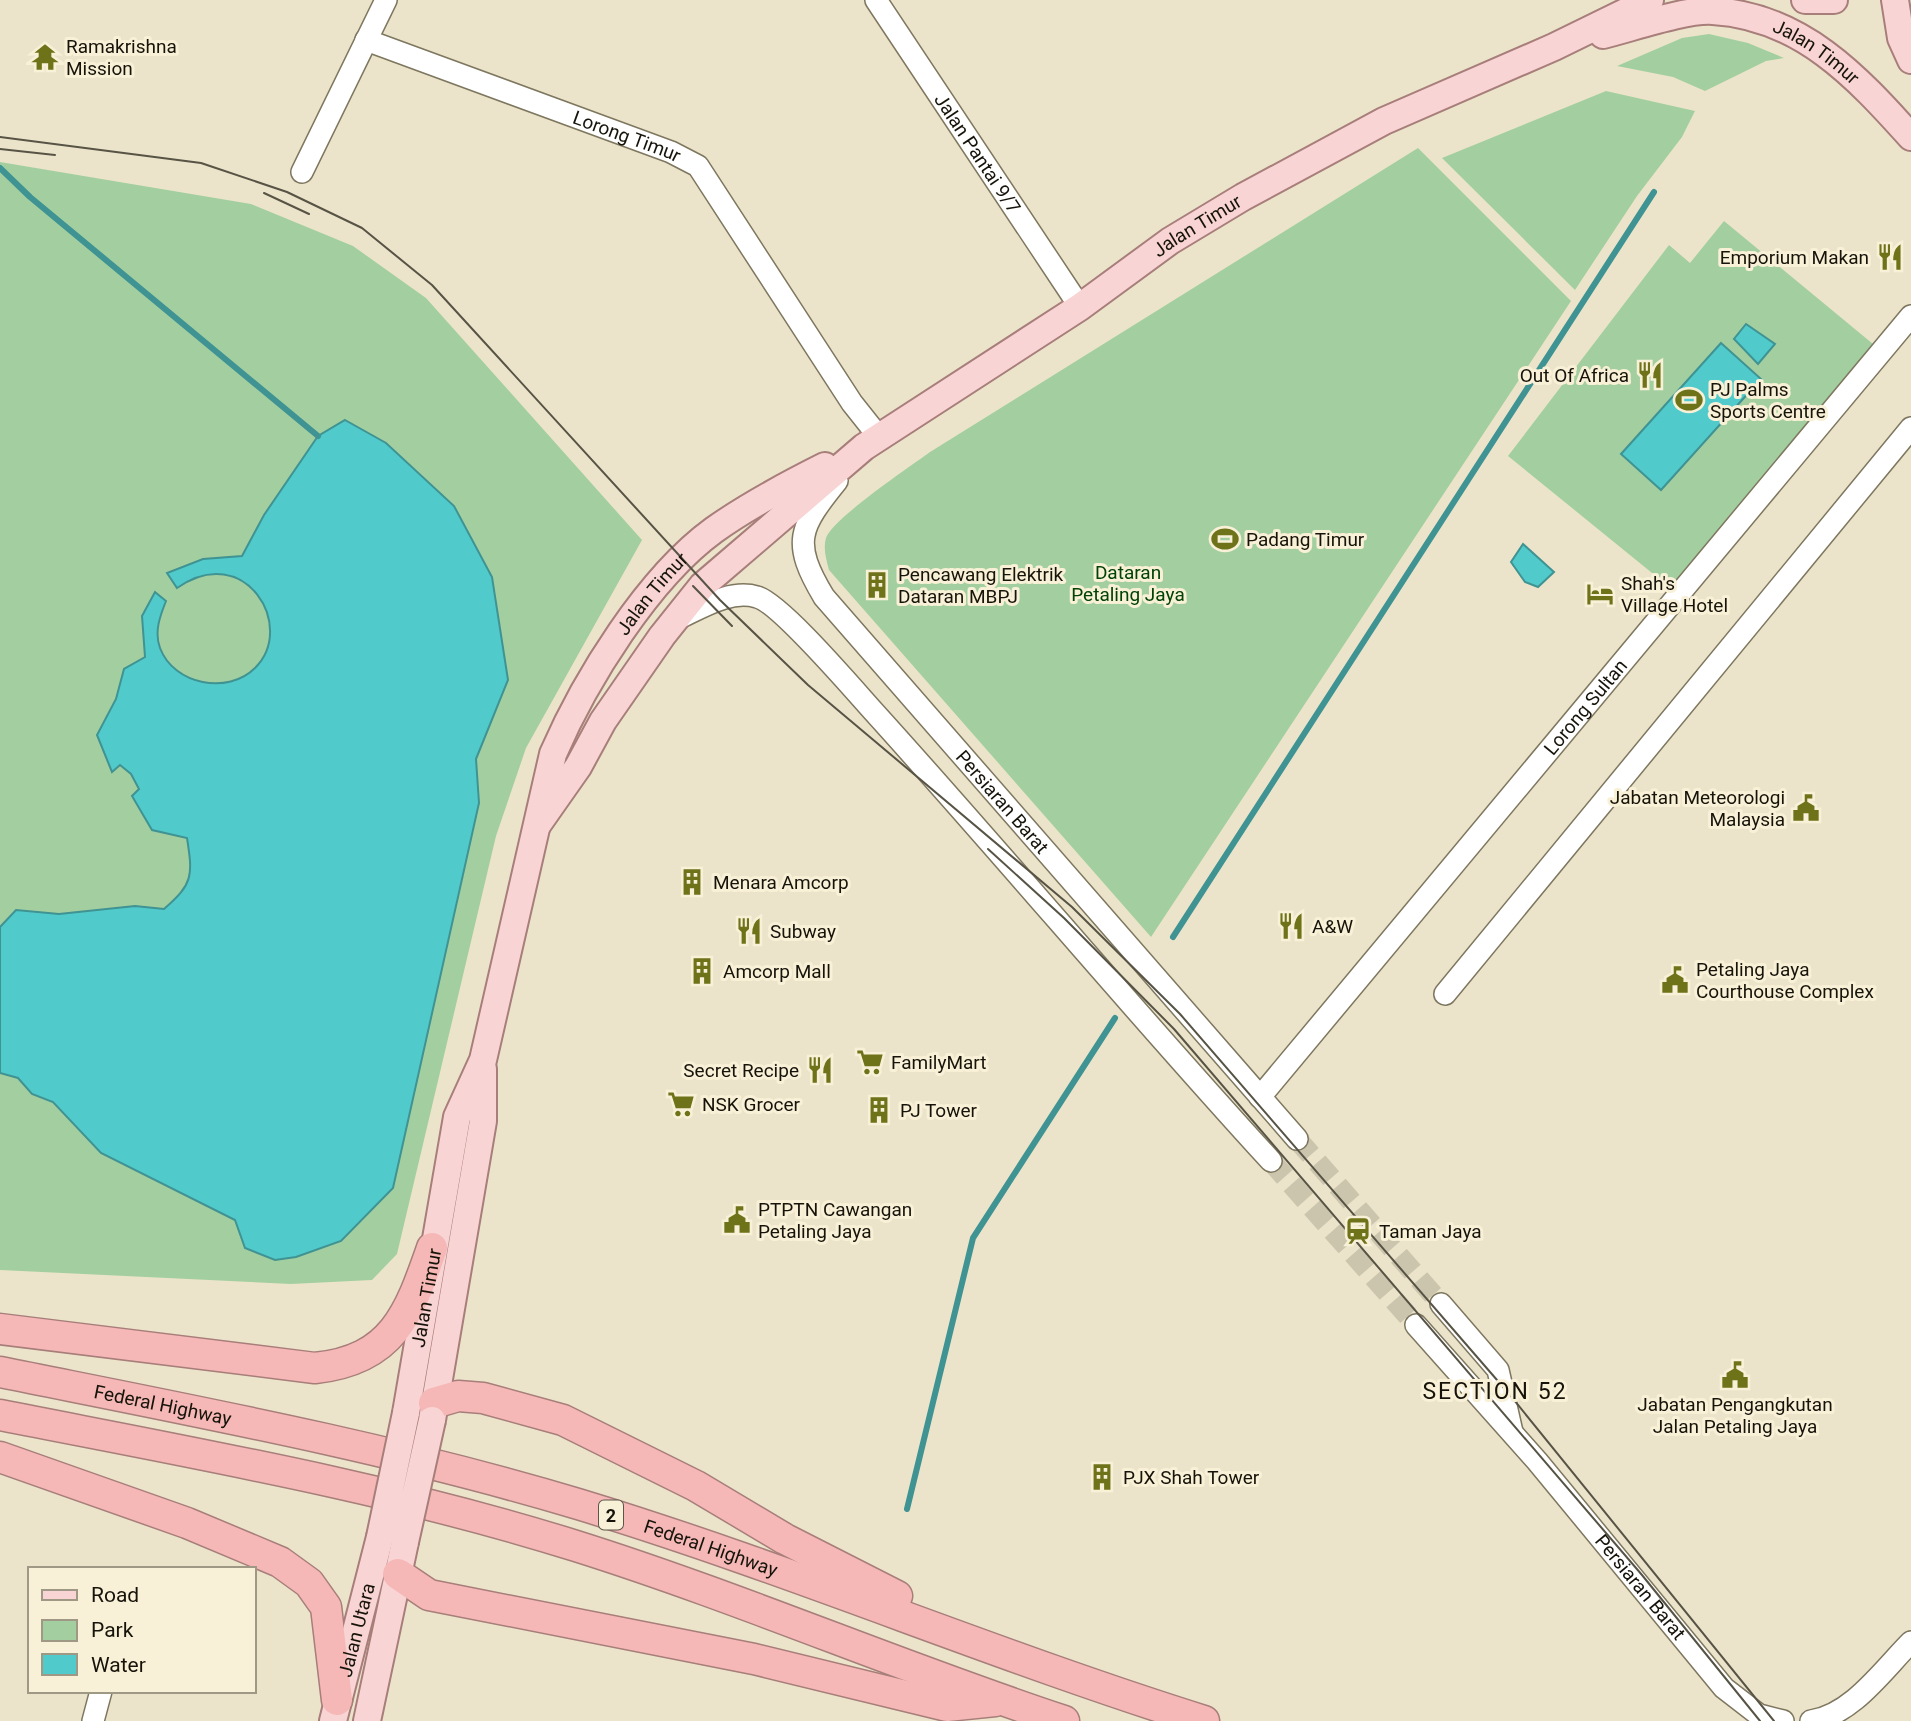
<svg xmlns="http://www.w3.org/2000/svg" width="1911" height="1721" viewBox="0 0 1911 1721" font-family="Roboto,sans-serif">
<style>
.green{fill:#a3cfa0}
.water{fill:#51cacc;stroke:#3f9392;stroke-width:2}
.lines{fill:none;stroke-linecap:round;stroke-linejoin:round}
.stream{stroke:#3f9392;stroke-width:6}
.minor-tunnel{stroke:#ccc5ad;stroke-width:21;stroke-dasharray:21 10;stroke-linecap:butt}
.minor-casing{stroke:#7e775f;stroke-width:24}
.major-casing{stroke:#a77e7a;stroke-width:30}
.highway-casing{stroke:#a77e7a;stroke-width:33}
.minor{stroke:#fff;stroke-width:21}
.major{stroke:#f9d4d4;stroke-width:26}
.highway{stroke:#f5b8b7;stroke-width:30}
.tram{stroke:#575345;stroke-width:2}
.major-bridge-casing{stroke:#a77e7a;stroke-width:30;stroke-linecap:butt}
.major-bridge{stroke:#f9d4d4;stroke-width:26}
.labels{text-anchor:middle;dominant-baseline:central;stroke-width:6;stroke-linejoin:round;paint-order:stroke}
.shield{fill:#f9f1d7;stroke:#5a5648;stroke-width:2}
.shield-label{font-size:18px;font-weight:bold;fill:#16130a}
.poi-label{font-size:19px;fill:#16130a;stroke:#f9f1d7;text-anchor:start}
.street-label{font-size:19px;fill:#16130a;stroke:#f9f1d7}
.park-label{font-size:19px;fill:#014305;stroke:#f9f1d7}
.quarter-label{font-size:23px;letter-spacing:2px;fill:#16130a;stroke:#f9f1d7}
</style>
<rect width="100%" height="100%" fill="#ece4ca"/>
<path class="green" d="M1709,34l39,9 36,15 -18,3 -61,30 -32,-14 -56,-11 65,-28z
M1606,91l89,20 -13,26 -45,59 -62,94 -133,-132z
M1418,148l153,153 -420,636 -322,-367c-3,-11 -6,-22 -3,-32 6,-19 85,-72 104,-86z
M0,162l251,42 102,42 73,52 216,242 -116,208 -30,88 -99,418 -25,26 -81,4 -291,-14z
M1724,221l149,123 -200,246 -165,-134 161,-211 21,18z"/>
<path class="water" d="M1746,324l29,20 -17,20 -24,-25z
M1721,343l40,36 -100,111 -40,-36z
M345,420l41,23 68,63 38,71 16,103 -32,79 3,44 -86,385 -52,53 -45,16 -21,3 -30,-12 -10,-28 -134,-67 -48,-51 -21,-8 -14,-16 -18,-5v-146l16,-17 43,4 76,-8 29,3c29,-25 29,-33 23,-71l-35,-8 -20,-34 7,-7 -8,-15 -11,-9 -8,7 -15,-37 19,-36 8,-30 21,-12 -3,-41 13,-24 11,9c-6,15 -12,31 -6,47 14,37 68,47 95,20 42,-41 -10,-128 -78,-80l-10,-15 36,-14 39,-3 22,-41 54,-79z
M1523,544l31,28 -16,15 -13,-5 -14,-20z"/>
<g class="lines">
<path class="stream" d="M0,168l30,29 288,239
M1173,937l481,-745
M907,1509l66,-271 142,-220"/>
<path class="minor-tunnel" d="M1297,1139l144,165
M1271,1161l145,164"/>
<defs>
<g id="minor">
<path id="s1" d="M876,0l204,307"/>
<path id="s2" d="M366,40l305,112 27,14 154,237 27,34"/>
<path d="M302,172l84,-172"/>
<path id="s3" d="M837,481c-38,47 -46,61 -13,116l473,542"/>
<path d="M677,619c24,-11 53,-30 80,-22 23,6 97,93 117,115 134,148 262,302 397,449"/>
<path d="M1445,994l466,-566"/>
<path id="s4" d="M1260,1097l651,-781"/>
<path d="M1441,1304l57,66 14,62"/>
<path id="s5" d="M1416,1325l121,136 187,227 35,27 24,6"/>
<path d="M93,1721l8,-30"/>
<path d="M1811,1721c41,-6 72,-51 100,-79"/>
</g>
<g id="major">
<path d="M1805,0h29"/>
<path d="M1895,0l6,38 10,22"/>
<path id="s6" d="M1603,35c29,-7 83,-26 110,-24 88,5 144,66 198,126"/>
<path id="s7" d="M538,824l40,-57 25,-46 59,-85 40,-50 162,-139 216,-140 90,-66 73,-44 141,-76 170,-74 96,-47"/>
<path id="s8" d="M406,1413l51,-296 26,-57 70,-306c32,-74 95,-176 161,-224 35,-25 73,-45 111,-64"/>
<path d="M432,1420l51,-299v-52"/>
<path id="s9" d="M333,1721l47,-184"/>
<path d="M367,1721l38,-179"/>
</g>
<g id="highway">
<path d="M0,1329l315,39c78,-8 94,-54 117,-120"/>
<path id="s10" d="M0,1372c194,39 388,75 578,132 211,64 415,151 626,217"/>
<path d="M434,1403l24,-7 25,2 80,22 133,66 89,53 112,57"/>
<path d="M0,1415c193,38 388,72 576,131 165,52 324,121 488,175"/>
<path d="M0,1457l187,66 93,39 29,21 17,24 11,93"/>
<path d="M398,1574l31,21 325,64 193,47 48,-5"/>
</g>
</defs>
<use href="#minor" class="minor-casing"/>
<use href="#major" class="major-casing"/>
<use href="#highway" class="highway-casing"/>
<use href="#minor" class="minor"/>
<use href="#major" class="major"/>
<use href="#highway" class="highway"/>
<path class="tram" d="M0,137l201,26 86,29 75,36 70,57 288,315 88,85 264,222 108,107 330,381 264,326
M0,149l55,6
M264,193l45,21
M693,586l39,40
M988,849l76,69 110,111 468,546 118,146"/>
<defs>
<path id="major-bridge" d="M380,1537l26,-124
M405,1542l27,-122"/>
</defs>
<use href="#major-bridge" class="major-bridge-casing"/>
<use href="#major-bridge" class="major-bridge"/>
</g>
<defs>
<symbol id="temple-bare" viewBox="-9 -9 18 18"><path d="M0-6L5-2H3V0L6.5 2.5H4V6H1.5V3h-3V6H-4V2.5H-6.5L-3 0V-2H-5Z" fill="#6e7218" stroke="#f9f1d7" stroke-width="2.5" paint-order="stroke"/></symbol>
<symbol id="restaurant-bare" viewBox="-9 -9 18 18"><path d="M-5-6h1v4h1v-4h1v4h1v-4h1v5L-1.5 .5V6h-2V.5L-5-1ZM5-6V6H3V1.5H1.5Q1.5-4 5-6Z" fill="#6e7218" stroke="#f9f1d7" stroke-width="2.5" paint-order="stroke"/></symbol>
<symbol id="stadium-bare" viewBox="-9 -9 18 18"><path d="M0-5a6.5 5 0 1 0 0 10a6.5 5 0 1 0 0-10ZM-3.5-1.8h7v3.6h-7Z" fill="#6e7218" stroke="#f9f1d7" stroke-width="2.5" paint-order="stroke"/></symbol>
<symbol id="building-bare" viewBox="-9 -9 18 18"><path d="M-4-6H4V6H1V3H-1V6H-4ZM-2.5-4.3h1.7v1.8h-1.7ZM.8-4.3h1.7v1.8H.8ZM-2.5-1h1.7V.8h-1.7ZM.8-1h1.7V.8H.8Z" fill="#6e7218" stroke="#f9f1d7" stroke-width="2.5" paint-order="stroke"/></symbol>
<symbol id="hotel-bare" viewBox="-9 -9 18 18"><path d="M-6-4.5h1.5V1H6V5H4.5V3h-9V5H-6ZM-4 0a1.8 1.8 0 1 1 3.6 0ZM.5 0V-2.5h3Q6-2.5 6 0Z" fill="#6e7218" stroke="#f9f1d7" stroke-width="2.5" paint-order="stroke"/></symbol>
<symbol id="civic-bare" viewBox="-9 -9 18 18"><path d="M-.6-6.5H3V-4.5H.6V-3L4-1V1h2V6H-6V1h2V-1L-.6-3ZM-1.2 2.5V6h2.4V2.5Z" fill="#6e7218" stroke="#f9f1d7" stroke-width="2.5" paint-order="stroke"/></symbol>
<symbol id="supermarket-bare" viewBox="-9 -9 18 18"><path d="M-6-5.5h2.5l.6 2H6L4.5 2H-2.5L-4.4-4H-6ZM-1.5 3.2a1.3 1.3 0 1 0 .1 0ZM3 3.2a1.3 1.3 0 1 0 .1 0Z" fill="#6e7218" stroke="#f9f1d7" stroke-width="2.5" paint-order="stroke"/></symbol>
<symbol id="station-bare" viewBox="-9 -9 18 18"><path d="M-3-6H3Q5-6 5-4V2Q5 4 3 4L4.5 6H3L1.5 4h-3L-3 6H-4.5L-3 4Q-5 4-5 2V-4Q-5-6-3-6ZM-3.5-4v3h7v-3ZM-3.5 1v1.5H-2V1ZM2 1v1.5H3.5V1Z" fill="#6e7218" stroke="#f9f1d7" stroke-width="2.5" paint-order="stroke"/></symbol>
</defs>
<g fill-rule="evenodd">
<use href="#temple-bare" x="26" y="38" width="38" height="38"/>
<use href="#restaurant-bare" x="1871" y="238" width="38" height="38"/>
<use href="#restaurant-bare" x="1631" y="356" width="38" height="38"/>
<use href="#stadium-bare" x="1670" y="381" width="38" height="38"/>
<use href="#stadium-bare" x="1206" y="520" width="38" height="38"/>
<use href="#building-bare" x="858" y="566" width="38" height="38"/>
<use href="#hotel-bare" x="1581" y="575" width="38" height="38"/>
<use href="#civic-bare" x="1787" y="789" width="38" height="38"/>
<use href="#building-bare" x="673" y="863" width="38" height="38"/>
<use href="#restaurant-bare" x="1272" y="907" width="38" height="38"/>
<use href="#restaurant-bare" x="730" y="912" width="38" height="38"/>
<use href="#building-bare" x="683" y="952" width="38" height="38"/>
<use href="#civic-bare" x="1656" y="961" width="38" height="38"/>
<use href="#supermarket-bare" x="851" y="1043" width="38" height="38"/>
<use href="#restaurant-bare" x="801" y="1051" width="38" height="38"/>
<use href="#supermarket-bare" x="662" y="1085" width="38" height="38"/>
<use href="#building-bare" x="860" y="1091" width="38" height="38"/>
<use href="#civic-bare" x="718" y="1201" width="38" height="38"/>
<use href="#station-bare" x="1339" y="1212" width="38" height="38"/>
<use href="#civic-bare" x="1716" y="1356" width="38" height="38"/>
<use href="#building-bare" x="1083" y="1458" width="38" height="38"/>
</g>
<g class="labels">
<rect class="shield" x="599" y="1500.5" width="24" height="29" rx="5"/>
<g class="shield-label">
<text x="611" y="1515">2</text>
</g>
<g class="poi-label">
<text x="66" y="46">Ramakrishna<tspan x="66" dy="22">Mission</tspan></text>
<text x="1869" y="257" text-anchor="end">Emporium Makan</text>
<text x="1629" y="375" text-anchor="end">Out Of Africa</text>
<text x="1710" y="389">PJ Palms<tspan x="1710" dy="22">Sports Centre</tspan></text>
<text x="1246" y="539">Padang Timur</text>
<text x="898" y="574">Pencawang Elektrik<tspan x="898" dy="22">Dataran MBPJ</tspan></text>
<text x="1621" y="583">Shah's<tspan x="1621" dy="22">Village Hotel</tspan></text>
<text x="1785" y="797" text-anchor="end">Jabatan Meteorologi<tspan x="1785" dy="22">Malaysia</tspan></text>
<text x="713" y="882">Menara Amcorp</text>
<text x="1312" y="926">A&amp;W</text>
<text x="770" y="931">Subway</text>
<text x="1696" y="969">Petaling Jaya<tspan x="1696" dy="22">Courthouse Complex</tspan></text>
<text x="723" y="971">Amcorp Mall</text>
<text x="891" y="1062">FamilyMart</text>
<text x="799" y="1070" text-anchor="end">Secret Recipe</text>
<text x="702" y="1104">NSK Grocer</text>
<text x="900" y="1110">PJ Tower</text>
<text x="758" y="1209">PTPTN Cawangan<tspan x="758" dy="22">Petaling Jaya</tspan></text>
<text x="1379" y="1231">Taman Jaya</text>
<text x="1735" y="1404" text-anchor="middle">Jabatan Pengangkutan<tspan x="1735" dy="22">Jalan Petaling Jaya</tspan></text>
<text x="1123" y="1477">PJX Shah Tower</text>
</g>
<g class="street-label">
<text stroke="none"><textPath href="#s6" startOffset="226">Jalan Timur</textPath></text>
<text stroke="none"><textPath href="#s2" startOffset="278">Lorong Timur</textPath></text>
<text stroke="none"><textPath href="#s1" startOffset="184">Jalan Pantai 9/7</textPath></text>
<text stroke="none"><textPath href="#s7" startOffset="903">Jalan Timur</textPath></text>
<text stroke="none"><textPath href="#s8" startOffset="866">Jalan Timur</textPath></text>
<text stroke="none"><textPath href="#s4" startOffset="508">Lorong Sultan</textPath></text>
<text stroke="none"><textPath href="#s3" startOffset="402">Persiaran Barat</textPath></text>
<text stroke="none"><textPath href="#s8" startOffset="117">Jalan Timur</textPath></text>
<text stroke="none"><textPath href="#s10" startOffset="166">Federal Highway</textPath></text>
<text stroke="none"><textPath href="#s10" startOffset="733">Federal Highway</textPath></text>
<text stroke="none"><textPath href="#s5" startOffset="345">Persiaran Barat</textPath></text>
<text stroke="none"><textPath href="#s9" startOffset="94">Jalan Utara</textPath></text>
</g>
<g class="park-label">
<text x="1128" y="572">Dataran<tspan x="1128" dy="22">Petaling Jaya</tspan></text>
</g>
<g class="quarter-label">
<text x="1495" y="1391">SECTION 52</text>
</g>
</g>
<rect x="28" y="1567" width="228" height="126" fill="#f9f1d7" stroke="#9e9885" stroke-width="2"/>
<rect x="42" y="1590" width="35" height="10" fill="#f9d4d4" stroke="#9e9885" stroke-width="2"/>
<text x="91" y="1602" font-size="21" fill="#16130a">Road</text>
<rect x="42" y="1620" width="35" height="21" fill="#a3cfa0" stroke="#9e9885" stroke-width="2"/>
<text x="91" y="1637" font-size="21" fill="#16130a">Park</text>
<rect x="42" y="1654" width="35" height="21" fill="#51cacc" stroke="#9e9885" stroke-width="2"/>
<text x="91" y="1672" font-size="21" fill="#16130a">Water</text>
</svg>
